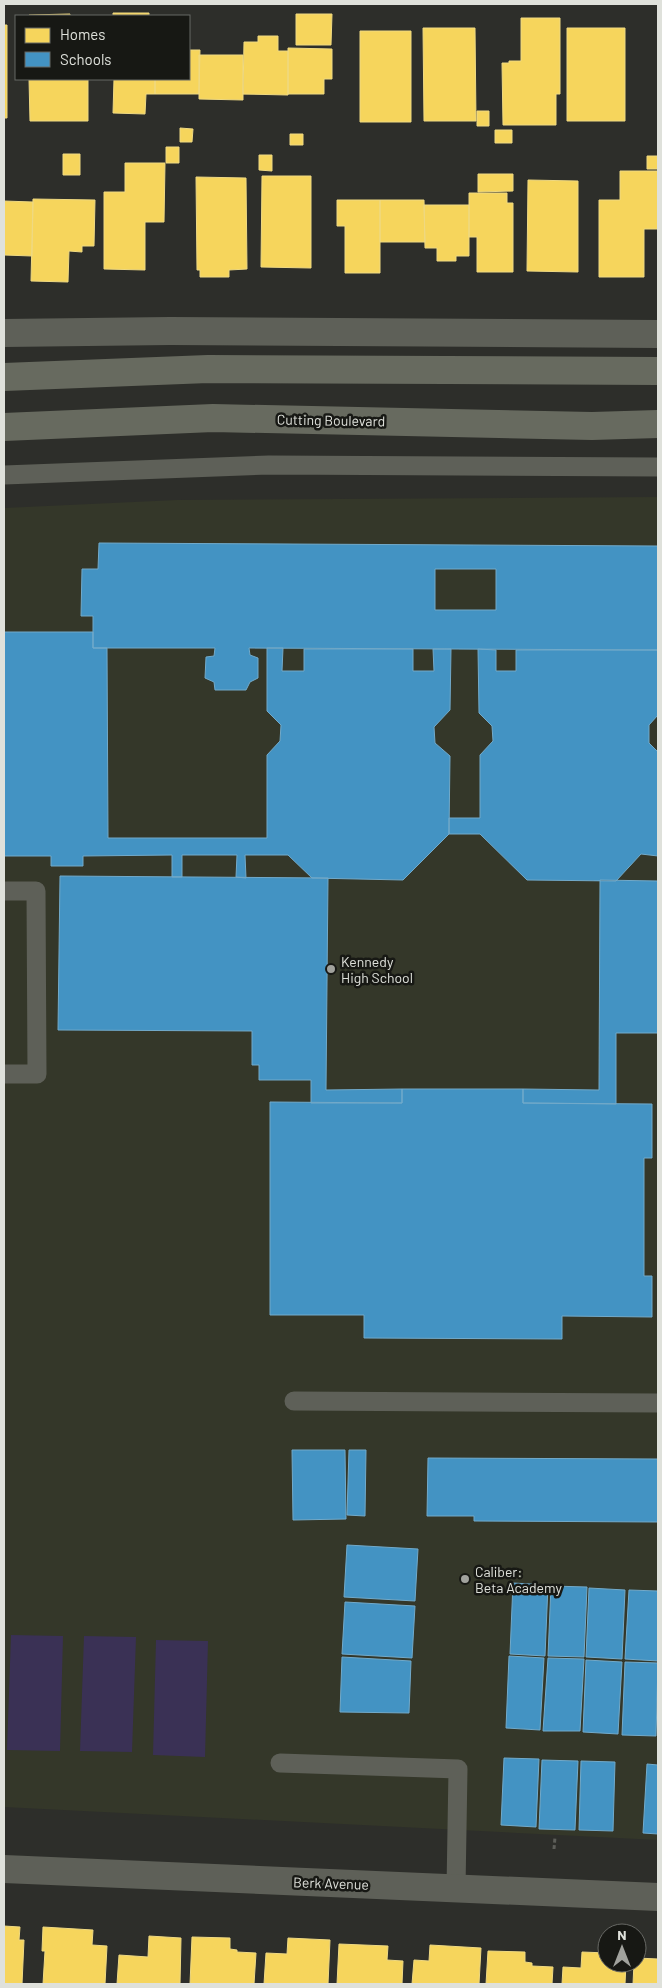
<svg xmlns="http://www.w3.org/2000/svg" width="662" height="1988" viewBox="0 0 662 1988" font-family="Barlow,sans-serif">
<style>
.built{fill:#343729}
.green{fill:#3a3155}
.homes{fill:#f6d55c;stroke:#efd982}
.schools{fill:#4393c3;stroke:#72aaca;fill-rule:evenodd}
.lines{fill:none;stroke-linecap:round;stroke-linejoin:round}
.path{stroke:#5d5e59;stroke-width:3;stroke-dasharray:4 2.5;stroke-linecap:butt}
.lane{stroke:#5e6058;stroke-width:19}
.street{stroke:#5e6058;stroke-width:28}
.primary{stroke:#676a5f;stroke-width:28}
.poi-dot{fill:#a1a29d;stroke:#171814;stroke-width:2}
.labels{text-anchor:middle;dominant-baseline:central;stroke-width:5;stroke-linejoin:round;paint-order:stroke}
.street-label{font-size:14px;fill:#dfe1db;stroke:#171814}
.poi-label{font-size:14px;fill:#dfe1db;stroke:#171814;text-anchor:start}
</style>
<rect width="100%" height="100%" fill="#2d2e2a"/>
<path class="built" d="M658,497v1343l-654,-33v-1299l173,-8z"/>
<path class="green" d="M11,1635l52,1 -3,115 -53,-1z
M84,1636l52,1 -4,115 -52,-1z
M156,1640l52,1 -3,116 -52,-2z"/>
<path class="homes" d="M113,13h36v3h-36z
M70,14v2h-41v-1z
M296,14h36l-1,31h-35z
M521,18h39v76h-4v31h-53l-1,-62h7v-2h12z
M4,25h3v93h-3z
M423,28h52l1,93h-52z
M567,28h58v93h-58z
M360,31h51v91h-51z
M258,36h20v15h10v44l-45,-1 1,-52h14z
M288,48l44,1v30h-8v15h-36z
M189,50h11l-1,44h-44v-15h34z
M199,55h44v45l-44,-1z
M29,79h59v42h-58z
M114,79h41v15h-9l-1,20 -32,-1z
M477,111h12v15h-12z
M180,128l13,1 -1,13h-12z
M495,130h17v13h-17z
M290,134h13v11h-13z
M166,147h13v16h-13z
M63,154h17v21h-17z
M259,155h13v16l-13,-1z
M647,156h11v13h-11z
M125,163h40l-1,59h-19v48l-41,-1v-77h21z
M620,171h38v58h-14v48h-45v-77h21z
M478,174h35v17l-35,1z
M262,176h49v92l-50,-1z
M196,177l50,1 1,91 -18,1v7h-29v-7h-3z
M528,180l50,1v91l-51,-1z
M469,193h38v10h6v69h-36v-35h-8z
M33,199l62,1 -1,46h-12v6l-13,-1 -1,31 -37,-1z
M337,200h43v73h-35v-47h-8z
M380,200h44l1,42h-45z
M4,201l29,1 -1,54 -28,-1z
M424,205h45v51h-13v5h-19v-13h-12z
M4,1926l16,1 -1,13h5l-2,44h-18z
M43,1927l50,3 -1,15 15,1 -2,38h-62l2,-33h-3z
M149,1936l32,2 -1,46h-63l2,-29 29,2z
M192,1937l38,1v11l7,1v2l19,1 -2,31h-64z
M288,1938l42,2 -2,44h-64l2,-31 21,1z
M339,1944l49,2 -1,14 16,1 -1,23h-65z
M430,1945l51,3 -2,36h-67l2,-24 15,1z
M488,1951l37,1v10l7,1v3l21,1 -1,17h-66z
M582,1952l25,1v10h19l-1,21h-63l1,-17 18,1z
M637,1958l21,1v25h-25l1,-21h3z"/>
<path class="schools" d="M99,543l559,3v104l-409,-2 1,7 8,3v20l-8,4 -4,8h-31l-1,-8 -9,-4 1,-21 8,-1 1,-8h-122v-32h-12l1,-47h16zM435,569h61v41h-61z
M4,632h89v16h14l1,190h159v-83l13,-14 1,-16 -14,-14v-63h16l-1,23h22v-22h109v22h21l-1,-22h18l-1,61 -16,17 1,16 15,13 -1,78 -46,46 -91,-2 -24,-23h-43l1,23 -10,-1 1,-22h-55v22h-10v-22l-89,1v10h-32v-10h-47z
M478,649l18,1v21h20v-21h142v65l-9,10v18l9,9v104l-17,-2 -25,27 -89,-1 -47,-46h-31v-16h31v-63l13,-14 -1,-15 -13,-13z
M60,876l268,2 -2,212 76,-1v14h-91v-23h-52v-15h-7v-34l-194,-1z
M600,880l58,1v152h-42v71l-93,-1v-14l76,1z
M402,1089h121v14l129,1v54h-8v118h8v41l-90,-1v23l-198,-1v-23h-94v-213l132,1z
M292,1450h53l1,69 -53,1z
M349,1450h17l-1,66 -18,-1z
M428,1458l230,1v63l-184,-1v-5h-47z
M347,1545l71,4 -3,52 -71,-4z
M513,1583l35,2 -3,71 -35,-2z
M551,1586l36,1 -3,70 -36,-1z
M589,1588l36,2 -3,69 -36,-2z
M629,1590l29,1v70l-33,-2z
M345,1602l70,4 -3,52 -70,-4z
M509,1656l35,2 -4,72 -34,-2z
M342,1657l69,4 -2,52 -69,-1z
M548,1658l36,1 -4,72h-37z
M586,1660l36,2 -4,72 -35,-2z
M625,1662l33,1 -2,73 -34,-1z
M504,1758l35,1 -3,68 -35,-2z
M542,1760l36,1 -3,69 -36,-1z
M581,1761l34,1 -2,69 -34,-1z
M647,1764l11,1v69l-15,-1z"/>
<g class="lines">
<path class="path" d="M554,1849l1,-12"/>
<path class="lane" d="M4,475l265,-10 389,2
M4,891h32l1,183h-33
M294,1401l364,2
M280,1763l178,6 -2,120"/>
<path class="street" d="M4,333l166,-2 488,3
M4,1869l654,28"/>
<path class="primary" d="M4,377l204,-8 450,2
M4,427l209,-9 379,8 66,-2"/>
</g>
<g class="poi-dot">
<circle cx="331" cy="969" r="5"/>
<circle cx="465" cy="1579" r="5"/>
</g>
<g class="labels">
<g class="street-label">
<text transform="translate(331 420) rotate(1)">Cutting Boulevard</text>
<text transform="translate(331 1883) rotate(2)">Berk Avenue</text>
</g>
<g class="poi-label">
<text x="341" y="961">Kennedy<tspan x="341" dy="16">High School</tspan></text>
<text x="475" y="1571">Caliber:<tspan x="475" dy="16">Beta Academy</tspan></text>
</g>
</g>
<rect width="662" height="1988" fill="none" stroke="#dfe1db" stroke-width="10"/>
<rect x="15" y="15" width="175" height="65" fill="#171814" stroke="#676864"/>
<rect x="25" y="28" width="25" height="15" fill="#f6d55c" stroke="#676864"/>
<text x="60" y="40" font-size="15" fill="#dfe1db">Homes</text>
<rect x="25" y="52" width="25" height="15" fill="#4393c3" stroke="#676864"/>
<text x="60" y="65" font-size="15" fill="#dfe1db">Schools</text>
<g transform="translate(622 1948)"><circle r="24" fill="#171814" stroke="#676864"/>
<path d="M0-4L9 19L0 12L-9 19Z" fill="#a1a29d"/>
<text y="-8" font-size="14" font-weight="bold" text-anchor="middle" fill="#dfe1db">N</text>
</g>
</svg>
